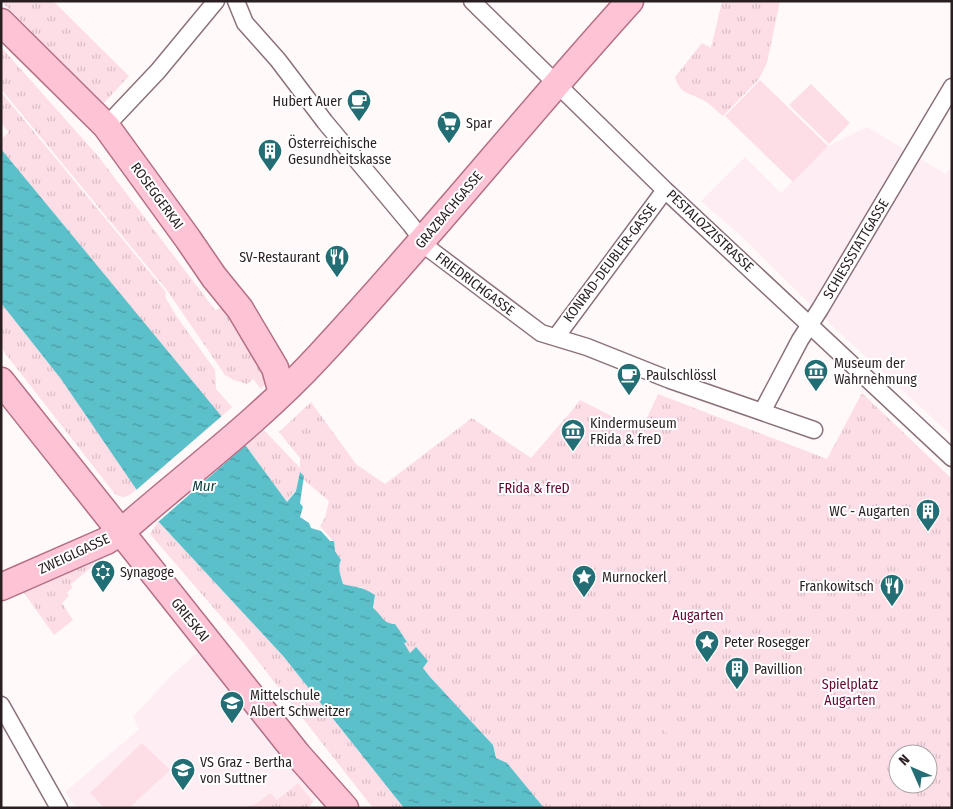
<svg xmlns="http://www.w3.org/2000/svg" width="953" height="809" viewBox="0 0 953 809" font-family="'Fira Sans Condensed',sans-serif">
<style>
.built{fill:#feeef3}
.grass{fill:url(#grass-tufts);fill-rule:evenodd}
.pitch{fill:#fddde6}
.water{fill:url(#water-ripples)}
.pier{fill:#fff9fa}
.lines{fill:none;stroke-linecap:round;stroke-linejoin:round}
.street-casing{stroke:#8b7179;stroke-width:19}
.primary-casing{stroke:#b46f85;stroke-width:29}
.street{stroke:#fff;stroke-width:16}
.primary{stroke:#ffc3d6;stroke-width:26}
.labels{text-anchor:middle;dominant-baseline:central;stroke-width:4;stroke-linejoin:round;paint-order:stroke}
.poi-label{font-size:14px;fill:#291e21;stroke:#fff;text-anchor:start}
.street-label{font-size:14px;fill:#291e21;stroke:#fff}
.park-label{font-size:14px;fill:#630833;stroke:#fff}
.water-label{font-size:15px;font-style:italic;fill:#0e3e42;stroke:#fff}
</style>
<defs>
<pattern id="grass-tufts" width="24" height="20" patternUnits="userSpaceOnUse" patternTransform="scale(1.25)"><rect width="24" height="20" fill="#fddde6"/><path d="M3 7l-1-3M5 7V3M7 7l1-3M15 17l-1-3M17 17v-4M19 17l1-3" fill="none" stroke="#d9bdc5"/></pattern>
<pattern id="water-ripples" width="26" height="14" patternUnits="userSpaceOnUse" patternTransform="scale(1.25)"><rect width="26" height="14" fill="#5bc0ca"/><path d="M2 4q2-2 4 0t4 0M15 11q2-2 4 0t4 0" fill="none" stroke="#4b9ba4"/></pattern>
</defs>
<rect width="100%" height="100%" fill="#fff9fa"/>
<path class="built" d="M867,127l79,47 6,-8v270l-122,-112 -88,-87 -41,-36 44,-44 36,36 47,-47z
M199,651l118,147 -10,10h-230l-12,-16 74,-63 -6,-12 36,-39z"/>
<path class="grass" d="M1,1h52l76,75 -26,28z
M722,1h58l-13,62 -8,16 -36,37c-7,-5 -14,-14 -22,-17 -12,-6 -22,-6 -26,-22l27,-34 9,5z
M1,47l97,109 117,154 7,-2 25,31 12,18 7,26 -5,6 -8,-10 -6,5 -13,-4 -9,-5 -59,-86 -165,-200z
M1,92l165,200 -1,5 12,20 38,53 1,19 16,18 -11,10 -220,-268v-10l8,-7 -8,-9z
M1,303l60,76 76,110c-8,7 -12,11 -22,5l-114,-146z
M862,393l90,86v329h-408l-37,-44 -11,-6 -3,-13 -63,-68 -7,-9 5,-7 -12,-13 -6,5 -20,-29 -7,-3 -10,-13 2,-9 -13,-12h-9l-10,-3c-2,-8 -6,-16 -2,-24l-6,-9 -1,-9 -14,-16 5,-8 4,-17 -26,-22 1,-3 -4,-3 -4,18 -4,3 -5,8 -41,-56 18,-16 36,38v-10l-21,-26 32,-30 45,62 29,20 87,-66 59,40 43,-50 6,-8 61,31 17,-37 169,65zM898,754h30v30h-30z
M158,521l126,136 120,151h-31l-130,-166 -93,-108z
M111,549l-7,8 -33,27 1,4 -5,5 2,3 -7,7 11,17 -19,15 -32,-45z
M298,783l15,19 -6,6h-63l12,-4 14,-11 7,7z"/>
<path class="pitch" d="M760,80l68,66 -35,36 -68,-66z
M811,84l39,39 -21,21 -40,-39z
M664,716l17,13 -7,9 -17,-12z
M142,743l28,27 -41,38h-25l-14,-15z"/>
<path class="water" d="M1,149l245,297 41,56 9,-11 4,-19 4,4 -4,27 3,4 -3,10 9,6 2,5 10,3 9,10h4l1,10 6,9c-4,8 0,16 2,24 15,4 18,2 32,11l-2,13c9,7 10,16 22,16l12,18 -3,1 6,10 6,-6 12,14 -5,7 7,9 63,68 3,13 11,5 37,45h-140l-120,-151 -126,-136 -97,-142 -60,-76z"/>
<path class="pier" d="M223,415l24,29 -90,79 -22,-32z"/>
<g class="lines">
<defs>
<path id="street" d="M236,1l9,22 33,37 47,62 86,103 17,23 113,85 46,14 83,33 144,50
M472,1l193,189 287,268
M106,126l52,-55 58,-70
M556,337l109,-147
M762,412l38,-72 20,-31 132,-222
M1,705l58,103"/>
<path id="primary" d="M1,22l105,104 82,113 26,38 26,32 35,59 7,25
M1,381l297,374 47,53
M1,587l105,-46 15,-9c66,-58 138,-111 198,-176 107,-115 205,-238 311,-355"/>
</defs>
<use href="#street" class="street-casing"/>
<use href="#primary" class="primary-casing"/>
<use href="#street" class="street"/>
<use href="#primary" class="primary"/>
</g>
<defs>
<symbol id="cafe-pin" viewBox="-11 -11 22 30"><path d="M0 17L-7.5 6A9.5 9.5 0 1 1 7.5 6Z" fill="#236e75" stroke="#fff"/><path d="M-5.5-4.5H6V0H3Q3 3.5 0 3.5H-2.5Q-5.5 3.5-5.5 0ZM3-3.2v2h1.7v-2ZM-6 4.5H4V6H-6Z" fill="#fff"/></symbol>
<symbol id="supermarket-pin" viewBox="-11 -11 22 30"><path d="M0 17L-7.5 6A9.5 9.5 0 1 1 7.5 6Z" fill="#236e75" stroke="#fff"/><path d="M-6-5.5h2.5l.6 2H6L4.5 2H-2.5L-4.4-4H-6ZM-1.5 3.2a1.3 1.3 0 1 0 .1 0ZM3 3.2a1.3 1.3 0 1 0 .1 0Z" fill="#fff"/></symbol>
<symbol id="building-pin" viewBox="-11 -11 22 30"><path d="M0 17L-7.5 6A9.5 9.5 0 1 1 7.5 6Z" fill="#236e75" stroke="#fff"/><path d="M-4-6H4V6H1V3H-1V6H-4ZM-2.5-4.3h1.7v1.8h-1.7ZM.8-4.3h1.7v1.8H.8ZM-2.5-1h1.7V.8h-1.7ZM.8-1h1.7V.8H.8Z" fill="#fff"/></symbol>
<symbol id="restaurant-pin" viewBox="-11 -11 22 30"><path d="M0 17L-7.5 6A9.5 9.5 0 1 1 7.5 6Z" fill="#236e75" stroke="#fff"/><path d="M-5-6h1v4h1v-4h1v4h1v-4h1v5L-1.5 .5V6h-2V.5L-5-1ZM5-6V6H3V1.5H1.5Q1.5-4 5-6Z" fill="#fff"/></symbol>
<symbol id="museum-pin" viewBox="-11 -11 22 30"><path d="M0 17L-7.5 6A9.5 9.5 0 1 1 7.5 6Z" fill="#236e75" stroke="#fff"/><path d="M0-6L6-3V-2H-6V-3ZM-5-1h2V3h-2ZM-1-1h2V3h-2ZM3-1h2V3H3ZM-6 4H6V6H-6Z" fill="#fff"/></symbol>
<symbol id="synagogue-pin" viewBox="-11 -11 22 30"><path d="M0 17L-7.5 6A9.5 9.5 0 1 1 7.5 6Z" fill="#236e75" stroke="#fff"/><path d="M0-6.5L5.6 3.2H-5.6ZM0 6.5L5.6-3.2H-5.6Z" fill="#fff"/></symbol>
<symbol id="sight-pin" viewBox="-11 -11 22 30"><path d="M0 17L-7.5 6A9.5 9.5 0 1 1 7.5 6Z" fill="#236e75" stroke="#fff"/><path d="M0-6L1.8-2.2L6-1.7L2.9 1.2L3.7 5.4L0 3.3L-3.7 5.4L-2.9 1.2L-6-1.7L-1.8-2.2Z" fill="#fff"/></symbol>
<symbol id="school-pin" viewBox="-11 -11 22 30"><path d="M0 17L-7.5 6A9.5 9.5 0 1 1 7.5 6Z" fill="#236e75" stroke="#fff"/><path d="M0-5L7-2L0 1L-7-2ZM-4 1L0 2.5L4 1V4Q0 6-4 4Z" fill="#fff"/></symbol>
</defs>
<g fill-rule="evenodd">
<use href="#cafe-pin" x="345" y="87" width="28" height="38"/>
<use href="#supermarket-pin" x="435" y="109" width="28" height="38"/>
<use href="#building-pin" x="256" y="137" width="28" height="38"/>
<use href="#restaurant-pin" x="323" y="243" width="28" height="38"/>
<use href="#museum-pin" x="802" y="357" width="28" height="38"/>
<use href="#cafe-pin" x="615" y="361" width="28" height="38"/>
<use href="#museum-pin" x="559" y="417" width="28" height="38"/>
<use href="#building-pin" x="914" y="497" width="28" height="38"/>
<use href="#synagogue-pin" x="89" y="558" width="28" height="38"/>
<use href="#sight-pin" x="570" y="563" width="28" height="38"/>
<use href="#restaurant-pin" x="878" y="572" width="28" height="38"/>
<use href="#sight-pin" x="693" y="628" width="28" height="38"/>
<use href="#building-pin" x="723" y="655" width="28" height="38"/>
<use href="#school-pin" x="218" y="689" width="28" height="38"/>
<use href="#school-pin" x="169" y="756" width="28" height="38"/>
</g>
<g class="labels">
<g class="poi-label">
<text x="342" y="101" text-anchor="end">Hubert Auer</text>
<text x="466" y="123">Spar</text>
<text x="288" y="143">Österreichische<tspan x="288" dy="16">Gesundheitskasse</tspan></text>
<text x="320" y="257" text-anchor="end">SV-Restaurant</text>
<text x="834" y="363">Museum der<tspan x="834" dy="16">Wahrnehmung</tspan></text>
<text x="646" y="375">Paulschlössl</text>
<text x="590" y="423">Kindermuseum<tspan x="590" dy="16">FRida &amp; freD</tspan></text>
<text x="910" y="511" text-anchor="end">WC - Augarten</text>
<text x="120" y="572">Synagoge</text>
<text x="602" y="577">Murnockerl</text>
<text x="874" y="586" text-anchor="end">Frankowitsch</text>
<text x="724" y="642">Peter Rosegger</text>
<text x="754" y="669">Pavillion</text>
<text x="250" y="695">Mittelschule<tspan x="250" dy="16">Albert Schweitzer</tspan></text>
<text x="200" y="762">VS Graz - Bertha<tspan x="200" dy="16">von Suttner</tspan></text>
</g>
<g class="street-label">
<text transform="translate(157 196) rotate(54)">ROSEGGERKAI</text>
<text transform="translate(449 210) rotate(-50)">GRAZBACHGASSE</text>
<text transform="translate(710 231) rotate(43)">PESTALOZZISTRASSE</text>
<text transform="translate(856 249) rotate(-59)">SCHIESSSTATTGASSE</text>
<text transform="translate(610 263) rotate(-53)">KONRAD-DEUBLER-GASSE</text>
<text transform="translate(475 284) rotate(37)">FRIEDRICHGASSE</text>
<text transform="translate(74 554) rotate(-25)">ZWEIGLGASSE</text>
<text transform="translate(190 620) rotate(51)">GRIESKAI</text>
</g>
<g class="park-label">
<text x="534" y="488">FRida &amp; freD</text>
<text x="698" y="615">Augarten</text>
<text x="850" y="684">Spielplatz<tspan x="850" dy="16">Augarten</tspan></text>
</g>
<g class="water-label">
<text x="204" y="486">Mur</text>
</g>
</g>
<rect width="953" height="809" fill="none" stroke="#291e21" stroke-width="5"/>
<g transform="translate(913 769) rotate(315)"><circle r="24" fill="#ffffff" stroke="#a9a5a6"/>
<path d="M0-4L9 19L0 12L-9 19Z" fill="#236e75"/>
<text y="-8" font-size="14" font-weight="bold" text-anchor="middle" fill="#291e21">N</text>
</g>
</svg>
